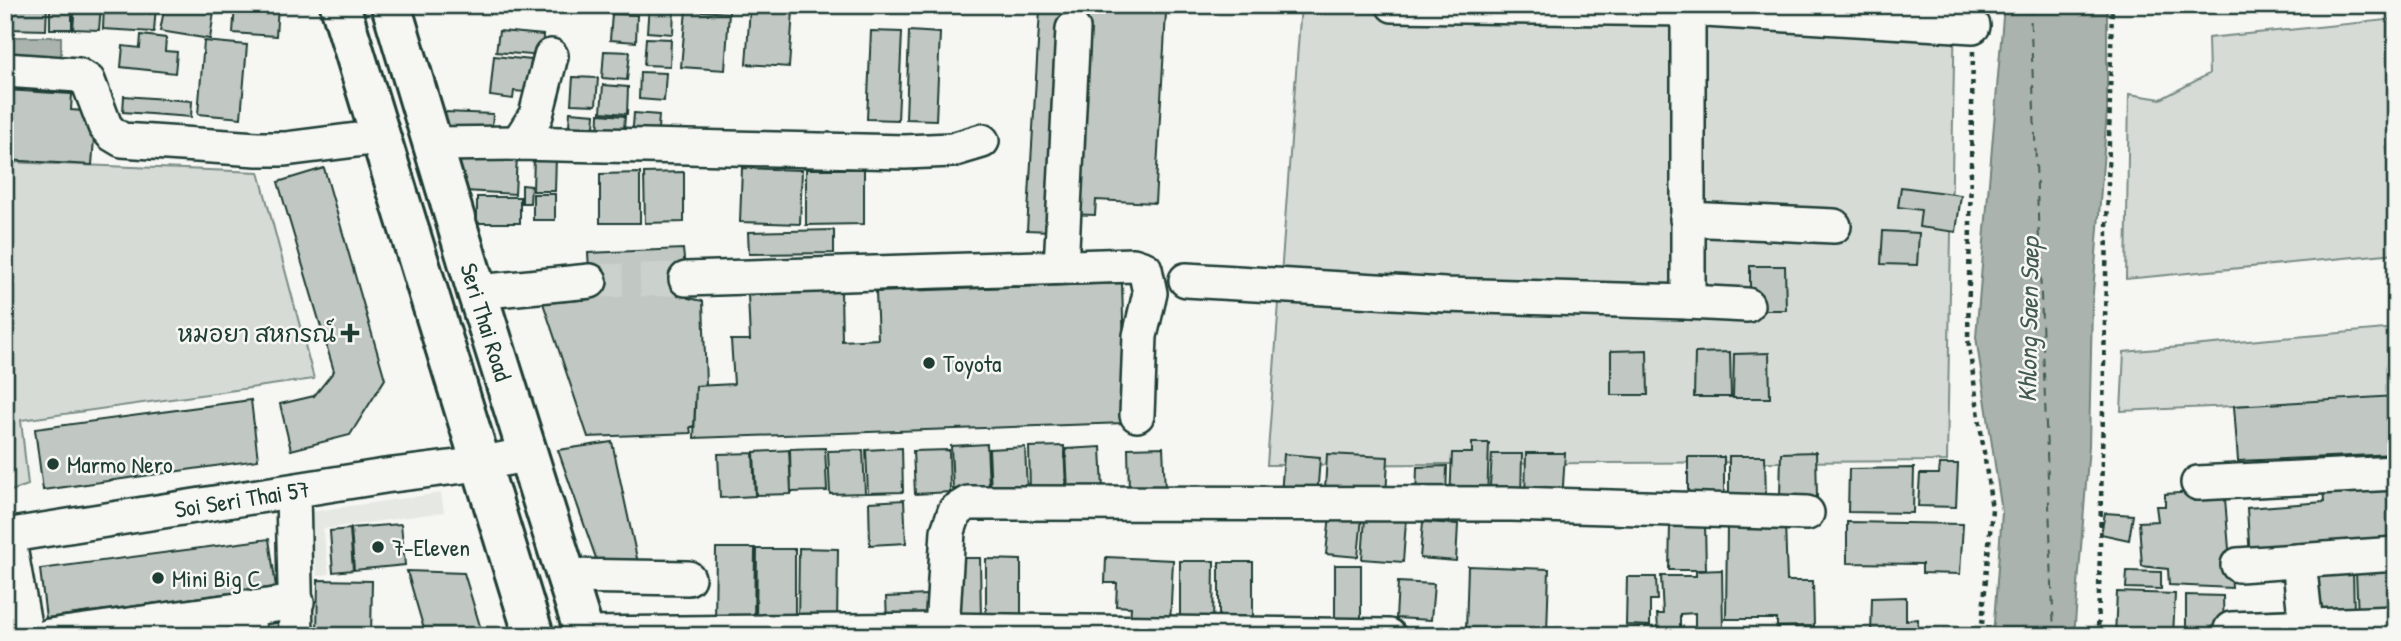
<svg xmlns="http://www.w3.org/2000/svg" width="2401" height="641" viewBox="0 0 2401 641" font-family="'Patrick Hand','Playpen Sans Thai',sans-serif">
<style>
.built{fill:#e6e8e4}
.green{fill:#d6dbd6;stroke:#7a8c85;stroke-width:2}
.water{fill:#aab3ae;stroke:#72847d;stroke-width:2}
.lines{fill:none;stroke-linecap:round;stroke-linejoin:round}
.ferry{stroke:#425a52;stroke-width:2;stroke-dasharray:9 7;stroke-linecap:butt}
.building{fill:#c1c8c3;stroke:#1f3d34;stroke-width:2}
.minor-tunnel{stroke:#cbd1cc;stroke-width:33;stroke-dasharray:33 17;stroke-linecap:butt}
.minor-casing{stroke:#1f3d34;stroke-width:38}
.major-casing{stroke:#1f3d34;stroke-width:44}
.path{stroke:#1f3d34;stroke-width:4.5;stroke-dasharray:5 5;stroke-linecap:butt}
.minor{stroke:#f6f6f2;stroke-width:33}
.major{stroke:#f6f6f2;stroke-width:38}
.poi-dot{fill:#1f3d34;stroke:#f6f6f2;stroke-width:2.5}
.labels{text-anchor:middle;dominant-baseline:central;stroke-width:5;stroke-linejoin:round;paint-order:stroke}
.street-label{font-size:24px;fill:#1f3d34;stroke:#f6f6f2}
.poi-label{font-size:24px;fill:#1f3d34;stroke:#f6f6f2;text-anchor:start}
.water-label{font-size:26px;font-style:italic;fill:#425a52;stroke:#f6f6f2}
</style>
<rect width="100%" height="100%" fill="#f6f6f2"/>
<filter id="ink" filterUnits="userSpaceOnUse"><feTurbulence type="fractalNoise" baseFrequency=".0143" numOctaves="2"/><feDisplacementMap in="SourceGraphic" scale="14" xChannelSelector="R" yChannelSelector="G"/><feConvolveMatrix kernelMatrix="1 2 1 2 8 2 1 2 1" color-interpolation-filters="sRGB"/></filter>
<g filter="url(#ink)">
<path class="built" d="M441,493l3,19 -121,17 6,45 -12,2 -8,-64z"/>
<path class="green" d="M1301,5h654l-8,456 -680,4z
M2396,19v234l-270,26 3,-185 32,5 48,-25 -1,-36z
M5,162l254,10 55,207 -293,41 7,65 -23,8z
M2396,328v71l-275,12 3,-59z"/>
<path class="water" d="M2004,5h103v106l-15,195 -3,140 -15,190h-81l9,-124 -26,-175z
M5,37h56v26h-56z"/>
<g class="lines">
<path class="ferry" d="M2030,5l24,631"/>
</g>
<path class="building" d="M7,5h40l-1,25 -39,-1z
M50,5h22v24h-22z
M75,5h26l-2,25 -26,-1z
M104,5h52l-2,27 -51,-3z
M165,5h50l-5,34 -50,-8z
M235,5h43l-2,31 -43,-3z
M649,5l25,2 -1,27 -26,-2z
M750,8l43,3 -4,56 -43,-3z
M1075,8l91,5 -11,190 -59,-3 -1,15 -32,-1z
M686,10l43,3 -4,57 -44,-3z
M1040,10l24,2 -13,219 -24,-1z
M612,14l25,1 -1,27 -26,-2z
M499,31l44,4 -1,21 -46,-4z
M871,31l31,1 -4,88 -31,-1z
M909,31l31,2 -4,87 -30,-1z
M141,35l25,3 -1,13 12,1 -2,21 -54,-6 2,-21 17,2z
M646,38l25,1 -1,27 -26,-1z
M204,41l43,4 -6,73 -43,-4z
M604,51l26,1 -3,28 -25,-2z
M494,56l47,5 -3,32 -24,-2 -1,8 -23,-3z
M640,72l26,1 -2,28 -25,-2z
M573,77l25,1 -2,27 -25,-1z
M603,85l25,2 -1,27 -26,-2z
M5,90l67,4 -1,16 25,2 -4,53 -87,-5z
M124,96l68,5 -1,16 -68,-5z
M445,112l48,2 -2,26 -47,-2z
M570,112l25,2 -2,27 -25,-2z
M634,113l25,2 -2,27 -25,-2z
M599,114l26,2 -2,26 -25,-1z
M449,153l68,3 -2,38 -50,-3z
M534,156h22l-1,35h-22z
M324,168l61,211 -35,56 -59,15 -11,-46 34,-8 20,-25 -56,-189z
M742,168l60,2 -2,54 -60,-2z
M806,169h58v55l-58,1z
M684,172v50l-39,1 -1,-50z
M640,173v50h-40v-49z
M522,185l9,1 -1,17h-8z
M1901,187l60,8 -5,37 -37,-5 2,-17 -23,-3z
M533,194h22v26h-22z
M477,197h43v26h-43z
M834,230v23l-85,1 -1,-22z
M1883,231l36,2 -2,32 -36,-1z
M683,249l5,49 15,3 3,84 -10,1 -2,40 -4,1 1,6 -103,4 -45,-134 48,-4 -3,-46z
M1750,266h35l1,44h-36z
M1122,283l4,140 -432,15 2,-52 38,-2 -3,-44h19l-2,-46 93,-3 1,50 36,-2 -2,-47z
M1647,350l1,45h-37v-44z
M1730,352l1,45h-37l1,-44z
M1769,353l1,45h-37l1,-44z
M2396,396v58l-158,7 -4,-55z
M251,400l7,60 -215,30 -8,-61z
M612,442l26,121 -41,-2 -39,-111z
M1472,443h17l-2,58h-37l2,-48h20z
M987,444l2,43 -36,2 -2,-43z
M1064,446l2,43 -36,2 -1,-44z
M1025,447l2,43 -36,2 -2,-43z
M1101,447l2,43 -35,2 -2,-43z
M1163,447l2,43 -36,2 -1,-44z
M825,448l2,43 -36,1 -2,-43z
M902,448l1,44 -35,1 -2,-43z
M790,450l1,44 -35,1 -2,-43z
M863,450l2,43 -35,1 -2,-43z
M949,450l1,42 -35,2 -2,-43z
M1816,452l1,45h-37l1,-44z
M753,453l2,43 -35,2 -2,-44z
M1526,453h39l-3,49 -37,-1z
M1284,454l36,3 -3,41 -36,-2z
M1327,454l61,3 -2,42 -61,-9z
M1492,454h30l-1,47h-32z
M1729,456h36l1,44h-37z
M1688,457h36v44h-36z
M1940,464h18l-2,43 -38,-1 2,-32h19z
M1447,466l-1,35h-30l1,-34z
M1914,468l-1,45 -65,-1 1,-43z
M2396,479v58l-104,7 -1,14 -41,2 -3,-52 77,-6 -1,-18z
M2194,492v9l31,-3 7,90 -63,-3 -1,-16 -26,-3 -3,-44 19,-1 -2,-15h9v-12z
M904,500l2,43 -36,2 -1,-43z
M2105,513l28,2 -4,25 -28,-6z
M1330,514l32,3 -4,40 -32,-3z
M1365,518l41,3 -3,41 -41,-3z
M1423,522l35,2 -2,37 -36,-3z
M1847,522l116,2 -3,50 -38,-1v-9l-75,-1z
M1785,523l2,58h26l1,45 -37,1v-8h-51l1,-95z
M401,524l4,41 -51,5 -3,-42z
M1705,525l1,45h-37l1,-44z
M350,529l3,41 -20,2 -3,-41z
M269,539l7,48 -230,31 -6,-49z
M716,548h39l-1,76h-39z
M799,548l39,1 -1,76 -39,-1z
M757,549h38v76h-39z
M1106,557l67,3 -3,65 -40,-2 1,-16 -15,-1 1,-23h-12z
M948,558h32l1,63 -32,1z
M986,559l35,1v59l-35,-1z
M1180,561h34l-1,67h-33z
M1219,562h34v66h-34z
M1335,565h26v60h-26z
M1468,566l81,3 -2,64 -81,-2z
M1722,570l1,60 -28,-1v-16l-15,1v15h-22l-1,-15h6l-2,-38h35v-5z
M2353,570l1,44 -38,1 -1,-43z
M2392,570l2,45 -36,1 -2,-44z
M407,571l57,2 19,63h-57z
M2127,571l34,1v17l-35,-1z
M1627,577h29l1,23h-7v26l-24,-1z
M318,580l54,1 -1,55h-54z
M1398,582l36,2 -3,36 -35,-2z
M2117,592l58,2 -2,42h-58z
M926,595v27h-39l-1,-25z
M2186,595l37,1 1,38 -38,1z
M1906,597v23l12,-1v17h-47l1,-38z
M266,609h23v27h-23z
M240,628l1,8h-27v-5z"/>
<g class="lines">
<path class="minor-tunnel" d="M590,281l96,-2"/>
<defs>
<g id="minor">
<path d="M1393,5l295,4 285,17"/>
<path d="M5,70l73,5 10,6 17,45 7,8 10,6 135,9h28l95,-12"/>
<path d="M518,143l18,-28 15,-59"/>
<path d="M432,144l86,-1 387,9 47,-2 30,-9"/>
<path d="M1687,219l147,7"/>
<path d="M1061,267l12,-238"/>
<path d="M686,279l447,-14 12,4 5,24 -10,43 -3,79"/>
<path d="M1186,280l259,15 243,7v-293"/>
<path d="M477,292l113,-11"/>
<path d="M1688,302l59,3"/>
<path d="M2198,483l198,-10"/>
<path d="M293,492l3,144"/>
<path id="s1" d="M5,536l380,-60 95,-12 48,-10"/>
<path d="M8,536l18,100"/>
<path d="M2299,561l7,65"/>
<path d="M2238,565l158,-11"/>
<path d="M567,576l121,2"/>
<path d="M247,607l2,29"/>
<path d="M2231,629l165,-6"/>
<path d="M942,630l6,-99 7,-20 13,-8 544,1 295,9"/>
<path d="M585,634l357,-4 447,6"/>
<path d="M49,636l248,-34"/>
</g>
<g id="major">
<path d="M340,5l194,631"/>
<path id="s2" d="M391,5l86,287 108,344"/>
</g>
</defs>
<use href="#minor" class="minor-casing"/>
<use href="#major" class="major-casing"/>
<path class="path" d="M1973,51l-5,288 24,170 -11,127
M2098,636l14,-631"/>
<use href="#minor" class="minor"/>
<use href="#major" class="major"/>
</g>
</g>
<g class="poi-dot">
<path d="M346.5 322.5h7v7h7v7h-7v7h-7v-7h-7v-7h7z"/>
<circle cx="929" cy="363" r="7"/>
<circle cx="53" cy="464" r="7"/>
<circle cx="378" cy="547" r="7"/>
<circle cx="158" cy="578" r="7"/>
</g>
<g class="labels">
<g class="street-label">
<text stroke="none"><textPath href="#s2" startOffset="331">Seri Thai Road</textPath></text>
<text stroke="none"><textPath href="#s1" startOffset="240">Soi Seri Thai 57</textPath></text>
</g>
<g class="poi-label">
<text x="336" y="333" text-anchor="end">หมอยา สหกรณ์</text>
<text x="943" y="363">Toyota</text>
<text x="67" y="464">Marmo Nero</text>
<text x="392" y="547">7-Eleven</text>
<text x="172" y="578">Mini Big C</text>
</g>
<g class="water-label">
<text transform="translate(2028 320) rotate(-89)">Khlong Saen Saep</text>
</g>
</g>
<rect width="2401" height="641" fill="none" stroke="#f6f6f2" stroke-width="28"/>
<rect x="14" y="14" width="2373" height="613" fill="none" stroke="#1f3d34" stroke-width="2.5" filter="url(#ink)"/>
</svg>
